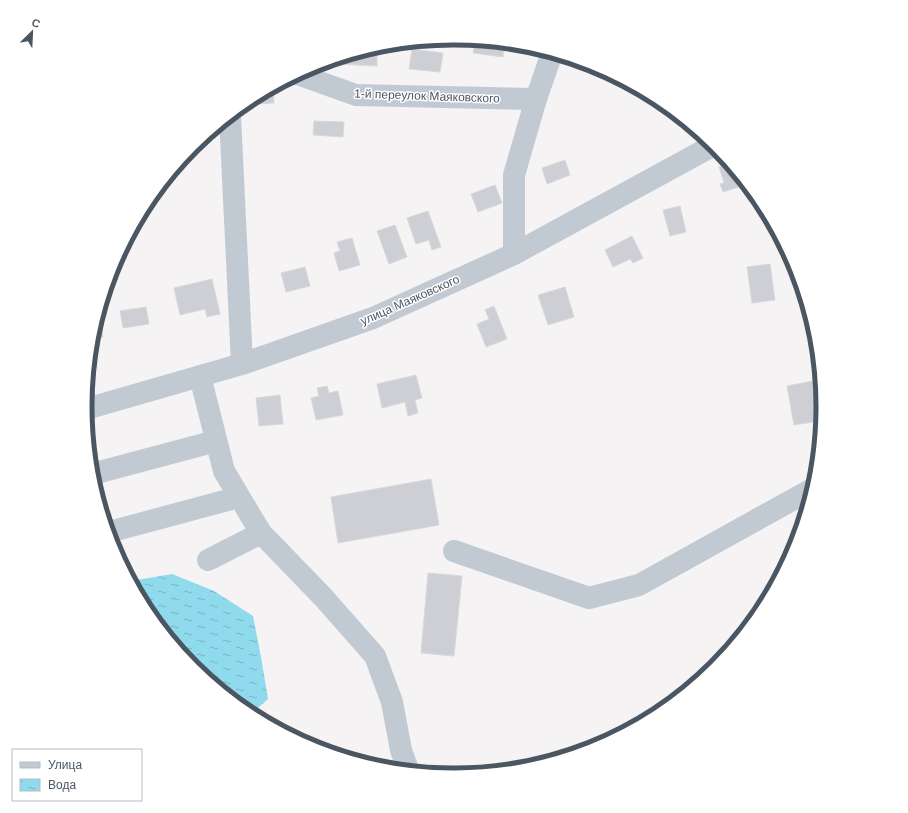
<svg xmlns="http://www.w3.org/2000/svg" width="908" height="813" viewBox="0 0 908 813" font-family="Helvetica,sans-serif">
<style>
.water{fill:url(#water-ripples)}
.building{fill:#cdcfd5;stroke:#d7d9de}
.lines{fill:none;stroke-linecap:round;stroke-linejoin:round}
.minor{stroke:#c1cad2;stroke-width:22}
.labels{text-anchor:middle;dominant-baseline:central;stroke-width:3;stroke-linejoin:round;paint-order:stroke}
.street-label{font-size:12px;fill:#4a5661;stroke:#fff}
.rim{fill:none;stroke:#4a5661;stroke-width:5}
</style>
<defs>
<pattern id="water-ripples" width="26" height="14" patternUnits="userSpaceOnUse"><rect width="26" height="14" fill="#90daee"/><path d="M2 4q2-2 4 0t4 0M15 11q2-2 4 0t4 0" fill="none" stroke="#78b4c4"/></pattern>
</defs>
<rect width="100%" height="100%" fill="#f5f3f3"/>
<path class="water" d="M172,574l42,17 39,25 8,41 7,42 -15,13h-4l-56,-45 -46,-56 -15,-28 5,-3z"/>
<path class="building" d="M475,40l29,3 -1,14 -30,-4z
M377,47v19l-38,-2 1,-6z
M412,49l31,4 -3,19 -31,-3z
M273,87l1,16 -19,1v-7z
M314,121l30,1 -1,15 -30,-2z
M565,160l5,15 -23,9 -5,-16z
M729,164l10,11 3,11 -19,6 -3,-8 4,-1 -5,-16z
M495,185l7,18 -24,9 -7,-18z
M680,206l6,26 -16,4 -7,-26z
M428,211l13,36 -9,3 -3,-10 -13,4 -9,-26z
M395,225l12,32 -18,7 -12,-33z
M632,236l11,22 -10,5 -3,-4 -17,8 -8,-17z
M352,238l8,27 -21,6 -5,-18 6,-2 -3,-9z
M770,264l5,36 -23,3 -5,-36z
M305,267l5,19 -24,6 -5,-19z
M212,279l8,35 -13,3 -2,-8 -25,6 -6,-27z
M565,287l9,30 -26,8 -10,-30z
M494,306l13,33 -21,8 -9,-23 12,-5 -4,-9z
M146,307l3,17 -26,4 -3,-17z
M99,314l4,23 -11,2 1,-5z
M416,375l6,23 -7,2 3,13 -10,3 -3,-14 -23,6 -5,-24z
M813,381l6,40 -25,4 -7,-39z
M327,386l2,7 9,-2 5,24 -27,5 -5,-22 8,-2 -2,-8z
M280,395l3,29 -24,2 -3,-28z
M431,479l8,46 -101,18 -7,-46z
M428,573l34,3 -8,80 -33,-3z"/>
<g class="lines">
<path class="minor" d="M297,74l59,21 180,4
M230,116l12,248
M514,254v-79l22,-76 16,-46
M200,376l24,95 37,62 62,64 52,59 17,46 9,48 7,20
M86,409l156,-45 131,-46 141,-64 200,-109
M92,474l124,-33
M109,532l130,-35
M454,551l135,47 50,-13 173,-96
M208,560l53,-27"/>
</g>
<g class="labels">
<g class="street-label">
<text transform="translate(427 96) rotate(2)">1-й переулок Маяковского</text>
<text transform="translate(410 300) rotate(-24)">улица Маяковского</text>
</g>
</g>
<path d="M0 0H908V813H0ZM453 45H455A361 361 0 0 1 816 406V407A361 361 0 0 1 455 768H453A361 361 0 0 1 92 407V406A361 361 0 0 1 453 45Z" fill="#fff" fill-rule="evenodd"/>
<path class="rim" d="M453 45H455A361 361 0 0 1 816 406V407A361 361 0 0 1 455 768H453A361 361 0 0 1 92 407V406A361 361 0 0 1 453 45Z"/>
<rect x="12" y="749" width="130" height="52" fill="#ffffff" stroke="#b7bbc0"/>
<rect x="20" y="762" width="20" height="6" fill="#c1cad2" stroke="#b7bbc0"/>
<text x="48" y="769" font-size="12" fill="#4a5661">Улица</text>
<rect x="20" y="779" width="20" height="12" fill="url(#water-ripples)" stroke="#b7bbc0"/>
<text x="48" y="789" font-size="12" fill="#4a5661">Вода</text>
<g transform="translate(32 32) rotate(24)" stroke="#ffffff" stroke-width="3" paint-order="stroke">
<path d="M0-3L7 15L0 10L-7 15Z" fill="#4a5661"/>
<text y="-6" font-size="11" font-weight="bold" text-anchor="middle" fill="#4a5661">С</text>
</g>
</svg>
